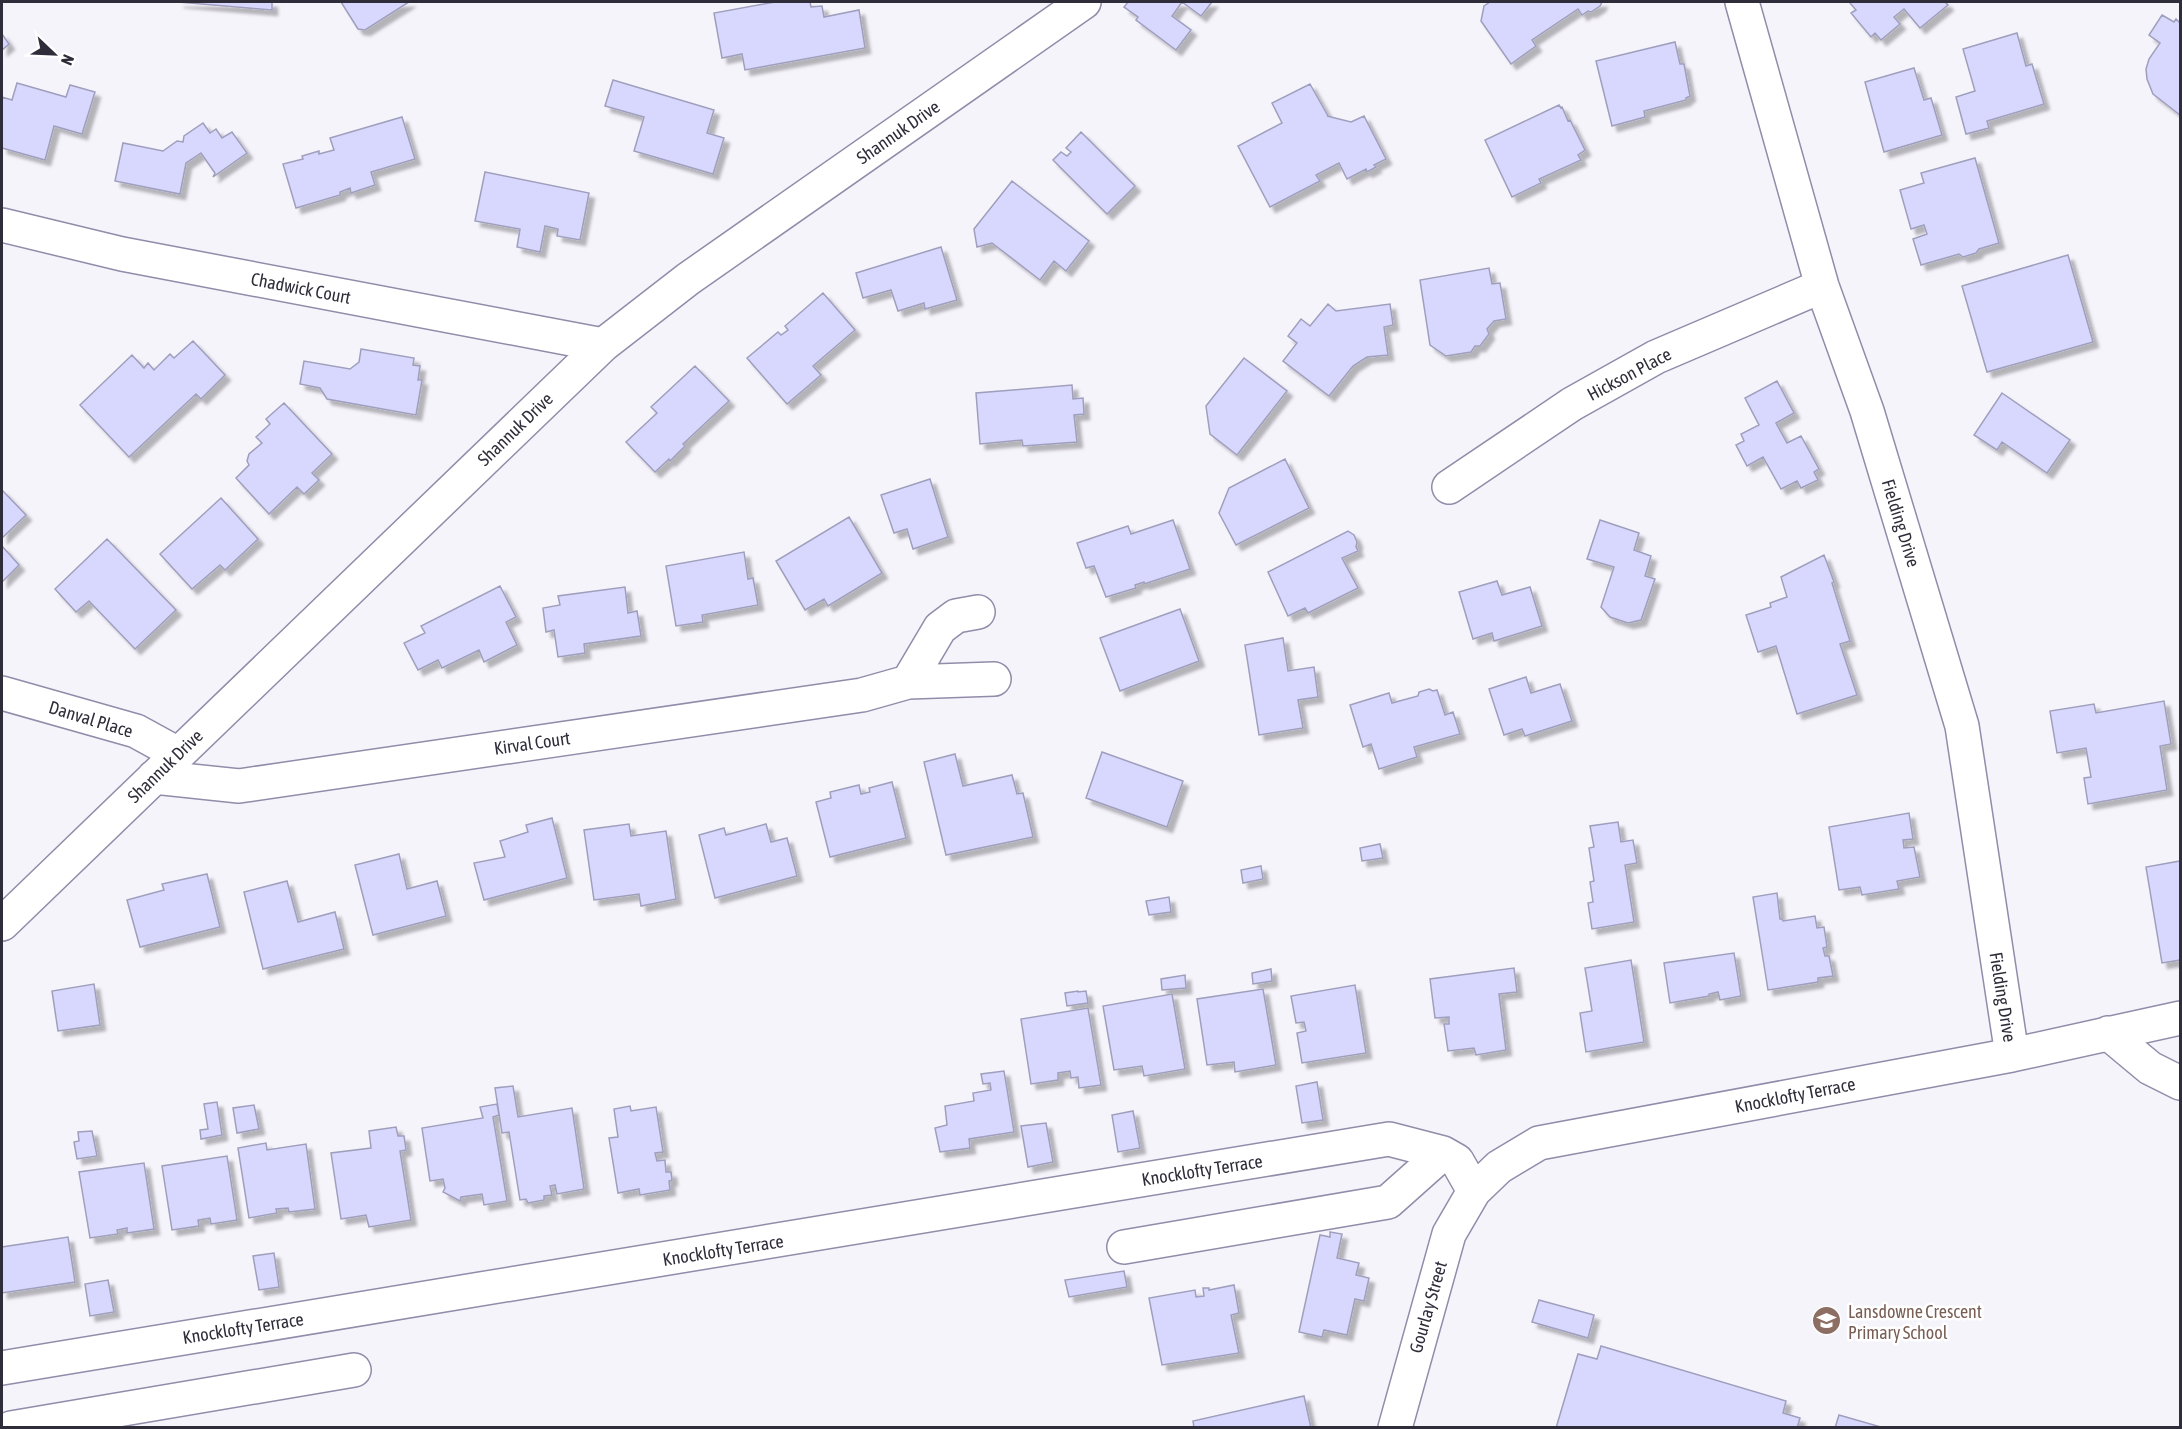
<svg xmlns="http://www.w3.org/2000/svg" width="2182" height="1429" viewBox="0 0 2182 1429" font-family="'Asap Condensed',sans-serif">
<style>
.building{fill:#d8d8fe;stroke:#9f9fbd;stroke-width:1.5;filter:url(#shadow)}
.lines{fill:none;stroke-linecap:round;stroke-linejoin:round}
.minor-casing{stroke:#928ba9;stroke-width:36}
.minor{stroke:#fff;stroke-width:33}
.labels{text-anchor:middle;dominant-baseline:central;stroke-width:5;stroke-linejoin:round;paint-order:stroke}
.street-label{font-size:18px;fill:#2f2d39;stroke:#fff}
.education-label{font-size:18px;fill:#785e54;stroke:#fff;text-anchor:start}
</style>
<defs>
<filter id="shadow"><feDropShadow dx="5.5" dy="5.5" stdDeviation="1.5" flood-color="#0004"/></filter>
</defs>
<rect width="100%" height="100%" fill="#f6f4fb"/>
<path class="building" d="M178,2h94v8z
M341,2h68l-44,28 -7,-1z
M775,2h35l1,5 11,-1 2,11 35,-7 6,38 -120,22 -3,-16 -20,4 -8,-45z
M1128,2h84l-11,14 -19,-14 -10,14 19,14 -15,20 -40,-30 2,-3 -14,-10z
M1490,2h112l-2,4 -9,6 -3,-1 -6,4 -4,-6 -46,31 4,6 -25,18 -30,-43 3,-15z
M1851,2h94l3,3 -28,23 -16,-19 -10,8 6,7 -19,16 -6,-7 -4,4 -20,-24 5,-3 -6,-7z
M2162,15l12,7 2,-3 4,4v92l-27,-21 -6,-15 -1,-10 3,-10 11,-16 -11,-8z
M2017,33l9,33 6,-2 12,40 -57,17 2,7 -23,6 -10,-37 19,-6 -12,-42z
M2,34l7,10 -7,6z
M1675,42l5,22h4l6,32 -4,2v2l-42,11 1,6 -33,9 -16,-65z
M1914,68l10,32 7,-2 11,37 -58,17 -19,-70z
M613,80l101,30 -7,23 17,5 -11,36 -79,-23 10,-34 -39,-11z
M17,83l49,14 4,-12 25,7 -13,42 -28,-8 -9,34 -43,-12v-51l10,3z
M1310,84l18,32h-1l24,6 13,-6 22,43 -12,6 2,2 -9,5 -1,-3 -19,10 -8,-16 -23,12 4,6 -50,26 -32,-61 44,-23 -10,-20z
M1559,105l2,3 1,-1 6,14 2,-1 15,30 -7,5 3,5 -42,19 2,4 -29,14 -27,-57z
M402,117l13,42 -44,13 4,13 -24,8 -1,-5 -10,4v3l-44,13 -13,-44 20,-5 -1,-3 17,-5v3l15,-4 -4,-12z
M203,123l7,10 6,-4 6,9 10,-6 15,21 -34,24 2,-4 -14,-20 -15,10 -6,31 -65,-13 8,-38 40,8 14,-10 6,1 1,-6z
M1081,132l54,54 -28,28 -54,-54 8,-8 6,4 4,-4 -5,-4z
M1975,158l24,85 -20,6 -3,4 -13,4 -4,-3 -38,11 -8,-26 14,-5 -3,-9 -13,4 -11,-39 24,-7 -3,-10z
M485,172l104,21 -9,47 -23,-4 1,-7 -13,-3 -5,26 -23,-5 3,-18 -45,-8z
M1012,181l77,60 -23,30 -12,-10 -14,19 -48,-37 -15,4 -3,-18z
M941,247l16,53 -32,9 -1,-6 -26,8 -7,-21 -28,8 -7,-25z
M2068,255l25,87 -106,30 -25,-86z
M1489,268l3,16 8,-1 6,36 -12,2 -7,8 2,5 -9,12h-5l-4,6 -25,4 -16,-11 -10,-65z
M823,293l32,37 -42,36 8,9 -34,29 -40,-46 31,-26 3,3 7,-5 -3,-4z
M1328,304l8,7 54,-7 3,21 -9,2 4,28 -21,2 -14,9 -24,30 -46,-35 14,-18 -9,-7 13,-17 9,7z
M193,341l32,34 -24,24 -5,-5 -67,63 -49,-52 52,-50 12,13 4,-5 6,7 16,-16 4,4z
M361,349l53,9 -1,7 7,1 -2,14h4l-6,35 -89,-16 -7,-11 -20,-4 4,-23 46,8 9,-7z
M1244,358l43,33 -50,64 -27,-21 -4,-28z
M695,366l34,35 -46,43 2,2 -15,15 -1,-2 -14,13 -29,-30 31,-29 -6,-6z
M1777,381l17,32 -18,10 11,20 14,-7 18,33 -5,3 4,8 -17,8 -4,-7 -16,8 -18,-32 -16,9 -11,-21 8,-4 -3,-7 18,-9 -14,-27z
M1072,385l1,14 10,-1 1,16 -10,1 3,27 -54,4 -1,-6 -42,4 -4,-51z
M2002,393l68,47 -23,33 -45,-31 -5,8 -23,-15z
M284,403l48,51 -20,19 7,7 -15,14 -7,-7 -28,27 -33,-36 13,-13 -2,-4 2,-7 13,-11 -6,-6 14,-13 -4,-5z
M1285,459l24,49 -73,37 -17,-32 10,-25z
M930,479l18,58 -35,12 -6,-20 -13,4 -13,-38z
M2,490l24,25 -24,23z
M221,498l37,41 -33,31 -5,-5 -28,24 -32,-35z
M849,517l33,56 -54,33 -4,-7 -19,11 -29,-49z
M1173,520l17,49 -46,15v-2l-9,3 1,3 -30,9 -12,-31 -8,2 -9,-25 51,-17 3,8z
M1600,520l39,13 -5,17 17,6 -6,20 10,3 -14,41 -13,3 -18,-6 -9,-10 13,-40 -27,-8z
M1348,531l6,4 3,7 -1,5 2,4 -16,7 16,30 -50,25 -3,-5 -17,8 -20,-44z
M107,539l69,71 -41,39 -46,-48 -13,11 -21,-23z
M2,546l17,19 -17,17z
M744,552l4,27 5,-1 5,27 -56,10 1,7 -27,4 -10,-60z
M1824,555l10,27 -2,1 18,58 -10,3 17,51 -60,19 -21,-68 -18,6 -12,-37 25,-8 -1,-4 17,-6 -6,-20z
M1497,581l5,14 28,-8 12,39 -48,15 -2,-8 -19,6 -14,-47z
M500,586l16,31 -10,5 11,23 -33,17 -5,-12 -37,18 -4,-8 -20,10 -14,-27 21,-10 -4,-7z
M625,587l3,26 9,-2 4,25 -57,8 1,9 -27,4 -4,-27 -8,2 -3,-24 17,-3 -2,-9z
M1180,609l19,52 -79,30 -20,-53z
M1283,638l5,33 26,-4 4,30 -20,3 5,28 -44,7 -14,-90z
M1526,677l5,16 29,-9 12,37 -47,15 -3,-7 -18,6 -15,-46z
M1429,689l4,2 4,-1 8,25 8,-3 7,22 -46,13 3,10 -38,12 -8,-25 -8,3 -13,-42 39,-12 3,10 26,-7 1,-4z
M2164,701l7,43 -11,2 7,44 -79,14 -4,-26 7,-1 -5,-29 -29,5 -7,-42 44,-7 2,9z
M1102,752l81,29 -16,46 -81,-29z
M955,754l8,32 49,-11 5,19 6,-1 10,44 -87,18 -22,-93z
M892,782l14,56 -76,19 -14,-55 15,-4 -1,-6 29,-7 2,9 9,-2 -1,-4z
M1909,813l4,26 -10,1 1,8 10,-1 6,30 -23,4 2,8 -37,6 -2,-8 -21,3 -10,-63z
M552,818l15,60 -83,22 -10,-37 31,-6 -5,-16 28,-9 -2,-7z
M1618,822l3,20 12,-2 4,23 -12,2 9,57 -42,7 -4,-26 5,-1 -3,-20 4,-1 -5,-33 5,-1 -4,-21z
M629,824l2,12 35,-5 10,68 -35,7 -2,-12 -45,6 -10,-70z
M766,824l5,18 16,-4 10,38 -82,22 -16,-63 25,-7 2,7z
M1380,844l3,14 -21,3 -2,-13z
M399,854l8,35 30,-8 9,35 -73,19 -18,-70z
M2180,861v99l-18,3 -16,-96z
M1261,866l2,13 -20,4 -2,-13z
M207,874l13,53 -80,20 -13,-47 37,-10 -2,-6z
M287,881l11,41 37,-10 9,37 -81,20 -19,-77z
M1777,893l3,26h2l1,2 32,-5 2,12 7,-1 3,20 -4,1 2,8h4l4,20 -15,2v4l-50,8 -15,-93z
M1169,897l2,15 -22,3 -3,-14z
M1734,953l7,43 -21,4 -2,-8 -9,2v2l-39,7 -6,-40z
M1631,960l13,82 -58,10 -6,-39 12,-2 -7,-43z
M1514,968l3,24 -18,2 7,56 -30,5 -2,-7 -26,3 -4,-27h5v-7l-14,1 -5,-39z
M1271,969l1,12 -19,3 -1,-11z
M1185,975l1,13 -24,2 -1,-11z
M94,984l6,41 -42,6 -6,-40z
M1355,985l11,68 -64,10 -5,-30 9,-2 -2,-9 -8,1 -5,-27z
M1263,989l13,76 -41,7 -1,-10 -27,3 -10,-66z
M1078,991v1l8,-1 2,12 -21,3 -2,-13z
M1172,994l13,75 -41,7 -2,-10 -28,4 -11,-64z
M1088,1008l13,77 -22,3 -1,-11 -7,1 -1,-7 -12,2v7l-27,4 -10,-65z
M1004,1071l10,61 -45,7 1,9 -30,4 -5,-24 12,-3 -2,-19 29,-5 -1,-8 18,-3 -1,-7 -7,1 -2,-10z
M1317,1082l6,38 -21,3 -6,-37z
M513,1086l5,31 54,-9 12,81 -27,5 -2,-9 -5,1 2,9 -8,1v4l-16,3 -2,-4 -6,1 -11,-68 -7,1 -7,-45z
M217,1102l5,33 -21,4 -1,-9 8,-1 -4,-25z
M497,1104l2,11 -6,2 14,84 -23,4 -2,-11 -21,3 -1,4 -17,-9 2,-4 -2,-9 -13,2 -8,-53 61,-10 -3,-11z
M254,1105l5,24 -22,4 -4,-25z
M630,1106l1,5 25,-4 7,45 -8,1 2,8 8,-1 1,12h5l1,8 -3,1 1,9 -30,5 -1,-6 -21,4 -9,-55 9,-1 -4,-28z
M1133,1111l7,37 -22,4 -6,-37z
M1046,1123l7,39 -25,5 -7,-41z
M396,1127l2,9h6l2,14 -6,1 11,69 -42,7 -3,-12 -25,4 -10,-66 40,-5 -2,-17z
M92,1131l5,25 -20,3 -3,-17 5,-1 -1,-9z
M266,1143l1,7 39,-6 9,65 -26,3 -1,-4 -12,1 1,4 -28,5 -11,-70z
M227,1156l10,64 -26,4 -1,-6 -12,2 1,6 -27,4 -10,-64z
M144,1163l10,66 -27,4v-5l-10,2 1,4 -28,4 -11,-66z
M1330,1232l12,2 -5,24 22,5 -3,12 13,3 -5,23 -9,-2 -8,36 -23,-5 -2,7 -23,-5 21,-97 10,2z
M68,1237l7,45 -73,11v-46z
M274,1253l5,34 -20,3 -6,-34z
M1124,1271l3,16 -58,10 -4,-17z
M108,1280l6,32 -24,4 -5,-32z
M1234,1285l5,28 -8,2 8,38 -77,12 -13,-67 46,-8 1,7 8,-1 -1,-8h6v2z
M1539,1300l55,15 -6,23 -56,-16z
M1601,1346l185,55 -3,12 17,5 -3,10h-241l22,-74 19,5z
M1304,1396l7,32h-117l-1,-7z
M1839,1415l42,12v1h-46z"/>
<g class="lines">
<defs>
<path id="minor" d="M1742,2l80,284 45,125 95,315 50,329
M2,225l120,29 481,91
M1449,487l123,-83 84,-47 166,-71
M908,682l32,-54 16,-12 22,-4
M2,693l134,38 42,23
M154,777l85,9 623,-91 46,-13 86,-3
M2,924l601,-579 85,-66 396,-277
M2108,1033l42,35 30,15
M1124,1247l264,-45 55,-49
M2,1368l1387,-229 54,14 14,8 17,30 25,-24 40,-24 473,-88 168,-37
M11,1428l343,-58
M1395,1428l54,-194 25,-43"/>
</defs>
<use href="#minor" class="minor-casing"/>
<use href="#minor" class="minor"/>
</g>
<defs>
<symbol id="school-disc" viewBox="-11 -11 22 22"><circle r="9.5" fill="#8d6e63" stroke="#fff"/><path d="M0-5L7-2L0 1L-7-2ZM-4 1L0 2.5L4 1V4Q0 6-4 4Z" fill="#fff"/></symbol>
</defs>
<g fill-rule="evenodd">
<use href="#school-disc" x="1810" y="1304" width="33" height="33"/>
</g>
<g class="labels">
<g class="street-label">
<text transform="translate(898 132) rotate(-35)">Shannuk Drive</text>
<text transform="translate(301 288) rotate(11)">Chadwick Court</text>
<text transform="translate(1629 374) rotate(-28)">Hickson Place</text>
<text transform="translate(515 429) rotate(-44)">Shannuk Drive</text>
<text transform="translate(1901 523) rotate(73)">Fielding Drive</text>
<text transform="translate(91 719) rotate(17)">Danval Place</text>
<text transform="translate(532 743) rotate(-8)">Kirval Court</text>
<text transform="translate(165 766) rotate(-44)">Shannuk Drive</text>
<text transform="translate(2003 997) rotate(81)">Fielding Drive</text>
<text transform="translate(1795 1095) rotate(-11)">Knocklofty Terrace</text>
<text transform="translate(1202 1170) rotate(-9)">Knocklofty Terrace</text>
<text transform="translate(723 1250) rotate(-9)">Knocklofty Terrace</text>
<text transform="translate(1428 1307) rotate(-74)">Gourlay Street</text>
<text transform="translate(243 1328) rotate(-9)">Knocklofty Terrace</text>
</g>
<g class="education-label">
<text x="1848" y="1311">Lansdowne Crescent<tspan x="1848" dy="21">Primary School</tspan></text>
</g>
</g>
<rect width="2182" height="1429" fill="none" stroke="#2f2d39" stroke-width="6"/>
<g transform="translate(54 54) rotate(113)" stroke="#ffffff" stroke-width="4.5" paint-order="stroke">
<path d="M0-4.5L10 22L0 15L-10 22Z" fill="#2f2d39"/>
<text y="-9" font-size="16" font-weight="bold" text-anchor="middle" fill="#2f2d39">N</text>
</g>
</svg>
